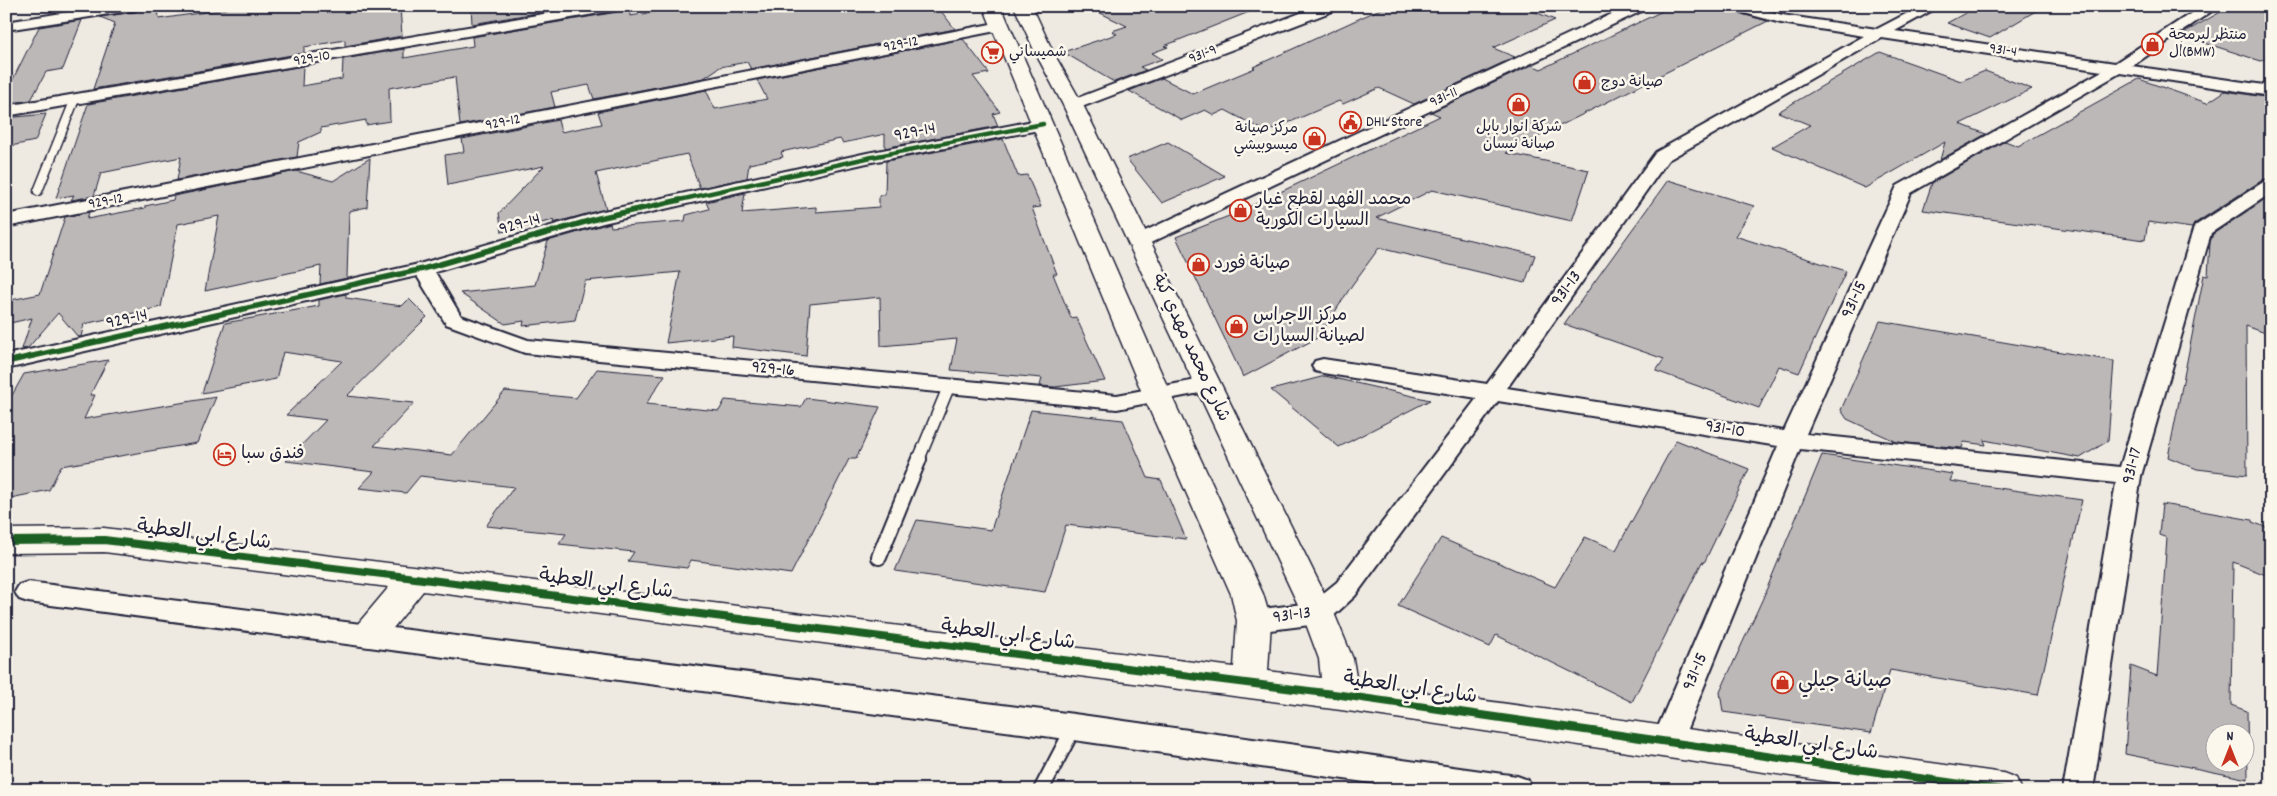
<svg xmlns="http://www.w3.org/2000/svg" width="2277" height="796" viewBox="0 0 2277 796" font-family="Dekko,'Playpen Sans Arabic',sans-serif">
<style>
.building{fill:#bcb8b8;stroke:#22223b;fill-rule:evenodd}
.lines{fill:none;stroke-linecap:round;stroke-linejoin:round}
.service-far2-casing{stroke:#22223b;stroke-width:11}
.service-far1-casing{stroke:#22223b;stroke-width:14}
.service-casing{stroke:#22223b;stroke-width:18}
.minor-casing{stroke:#22223b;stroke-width:4}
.tertiary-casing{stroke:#22223b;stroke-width:3}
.service-far2{stroke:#fbf7ec;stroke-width:8}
.service-far1{stroke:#fbf7ec;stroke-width:11}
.service{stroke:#fbf7ec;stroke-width:14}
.minor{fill:#fbf7ec;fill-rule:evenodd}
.tertiary{fill:#fbf7ec;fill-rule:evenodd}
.cycleway-far2-casing{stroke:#fbf7ec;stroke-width:7}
.cycleway-far1-casing{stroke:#fbf7ec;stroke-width:9}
.cycleway-casing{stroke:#fbf7ec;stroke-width:11}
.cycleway-far2{stroke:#1b5e20;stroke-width:4.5}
.cycleway-far1{stroke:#1b5e20;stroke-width:5.5}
.cycleway{stroke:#1b5e20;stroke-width:8}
.labels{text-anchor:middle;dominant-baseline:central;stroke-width:5;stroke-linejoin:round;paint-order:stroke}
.far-poi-label{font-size:15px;fill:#22223b;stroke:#fbf7ec;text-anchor:start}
.far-street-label{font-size:15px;fill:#22223b;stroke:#fbf7ec}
.street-label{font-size:18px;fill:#22223b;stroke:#fbf7ec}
.poi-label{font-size:18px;fill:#22223b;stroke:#fbf7ec;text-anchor:start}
.near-street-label{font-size:21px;fill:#22223b;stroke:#fbf7ec}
.near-poi-label{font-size:21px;fill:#22223b;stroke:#fbf7ec;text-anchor:start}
</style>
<rect width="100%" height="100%" fill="#eeeae2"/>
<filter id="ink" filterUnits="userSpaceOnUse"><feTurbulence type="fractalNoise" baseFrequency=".02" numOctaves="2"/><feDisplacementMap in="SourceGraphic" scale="10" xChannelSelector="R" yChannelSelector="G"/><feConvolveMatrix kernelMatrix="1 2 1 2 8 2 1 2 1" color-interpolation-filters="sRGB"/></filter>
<g filter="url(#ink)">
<path class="building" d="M144,6h14l1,13 67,-10v-3h116v6l34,-6h24l2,30 -57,10v-6l-41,7v6l-211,36 22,-66 -15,-6 35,-5z
M471,6h106l-105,18z
M626,6h3l1,10 62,-10h46l4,7 39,-7h128l3,4 25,-4 18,23 -204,40 -4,-7 -27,5 -16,11 -110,21 -5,-14 -38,7 4,15 -95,18 -5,-48 -66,11 1,33 -24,4v-5l-45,8v4l-22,10 -2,15 -120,23 4,-23 -80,16 -7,23 -23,4 3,-5 -18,3 32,-94 215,-38 -1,20 40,-7 1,-20 61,-10v9l69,-12 -1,-9 145,-25z
M1086,6h173v2l-95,38 4,1 -16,6 10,6 -22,8 6,3 -32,12 -51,-30 54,-18 -5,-3 15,-5z
M1387,6h133l35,14 -62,28 22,9 -101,47 -35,-16 -36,16 -4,-3 -72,31 -42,-22 -11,5 -9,-5 -23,10 -53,-29 33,-13 31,16 62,-26 -2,-1z
M1673,6h53l4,5 38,10 -262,132 83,17 -17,51 -140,-31 -56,28 159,37 -10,28 -146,-35 -27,37 -33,52 -76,40 -67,-140 58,-23 206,-98 -9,-4 101,-47 9,4z
M1759,6h38l-14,7z
M1978,6h66l-54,32 -43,-15z
M2231,6h40v49l-10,6 -81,-26z
M82,20l-19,49 -17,3 -15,28 -25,4v-18l4,-1 29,-58z
M963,39l26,34 -16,3 27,36 -7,2 5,12 -113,22v-14l-42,9 -3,-4 -59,13 2,5 -34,7 -2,14 -47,10 -13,-34 -91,19 10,36 -53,14 1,-3 -52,12 -3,-19 45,-47 -96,19 -3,-30 19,-3 -2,-13 96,-19 3,12 41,-8 -4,-12 108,-22 9,19 52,-10 -10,-19z
M1880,52l81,29 24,-10 47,18 -72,35 26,10 -46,26 5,-18 -80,46 -93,-41 38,-22 -32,-13z
M2139,79l68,24 18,-12 46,7v80l-7,1 -70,45 -2,4 -44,-6 -3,18 -222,-30 9,-27 73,-42 13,5z
M46,114l-11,27 -29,6v-29z
M1003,139l15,37 9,-1 14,32 -9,1 25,66h-4l18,44 5,-1 29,64 -50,6 -15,-1 2,-8 -91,-8 6,-31 -76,7 -1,-49 -70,7 -4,52 -74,-9 1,-11 -67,7 14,-71 -95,9 -10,39 -52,6 1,-5 -19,3 -45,-31 75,-8 13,-44 62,-18 1,4 74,-6 1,-6 23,-6 -3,-7 39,-9 -3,20 74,-6v5l63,-5v-12h6l1,-34z
M1168,142l57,34 -63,27 -35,-44z
M370,158l-3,49 -18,4 -2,67 -27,6 1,-18 -116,25 14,-75 -41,8 -17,83 -77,17 -3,13h-3l-20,-24 -30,35 -6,1 10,-31 -26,6v-23l34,-7 25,-77 24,-5 -2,7 58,-11v-2l28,-6 1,-4 122,-25 37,10z
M1668,180l86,26 -19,30 111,35 -47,102 -20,-7 -20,42 -103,-37 8,-12 -100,-35z
M2271,195v140l-25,-9 1,149 -50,-6 -29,-12 36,-182 4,1 2,-34 3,-8z
M346,294v4l56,8 7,-7 18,18 -80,79 67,7 -40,43 78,9 53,-64 71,7 21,-29 68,6 -19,29 73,7 6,-11 76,7 5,-9 74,9 -24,52h-7l-58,115 -100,-14 -4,8 -59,-7 6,-9 -75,-8 7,-10 -80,-8 28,-39 -94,-11 -14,17 -47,-5 15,-16 -88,-11 40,-41 -40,-5 56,-54 -59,-9 -7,27 -74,14 23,-70 94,-17v-6z
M1880,321l234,40 -6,80 -28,17 -96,-18 2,5 -22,-3 -2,6 -65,-6 -50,-23 -6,-9z
M108,360l-18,35h5l-11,24 132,-22 -19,46 -136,23 -12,24 -43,9v-93l18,-32z
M1325,376l105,24 -91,47 -68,-57z
M1031,410l92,10 25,58 13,2 25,59 -120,-14 -21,67 -150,-21 22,-51 74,10z
M1676,440l73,29 -45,94 -2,-1 -70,140 -136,-67 -6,12 -92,-41 43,-68 114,49 30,-50 31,13z
M1822,455l131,19 -3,7 132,19 -44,195 -148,-25 -19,63 -148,-21 -3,-20 43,-94z
M2162,504l90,16v2l19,7v48l-38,-15 -2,143 16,6 1,68 -123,-25 6,-88 26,10 10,-138 -8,-3zM2214,734h30v30h-30z"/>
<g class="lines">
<defs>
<path id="service-far2" d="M38,191l37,-92"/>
<path id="service-far1" d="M918,461l31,-75"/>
<path id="service" d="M879,557l40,-98
M1041,790l33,-63"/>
<path id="minor" d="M106,6h36l-7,4 -129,20v-8z
M590,6h34l-7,4 -611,106v-10z
M1319,6h21l-2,3 -259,99h-12l-2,-3 2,-3z
M1629,6h19l-2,3 -500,236 -7,2 -7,-2 -3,-4 3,-4z
M1728,6h24l30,9 95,14 44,-23h19l-45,25 220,32 87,-57h17l-87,60 139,20v10l-151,-23 -209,120 -105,241 314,33 73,-237 2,-4 70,-45 6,-1v13l-60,40 -70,243 -48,314h-30l53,-307 -316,-34 -118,292 -5,9 -10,4 -10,-4 -5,-9 126,-295 -280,-45 -143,195 -27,25 -10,3 -64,8 -10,-3 -4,-8 4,-8 10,-3 57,-7 26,-21 140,-184 -154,-25 -8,-2 -3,-5 3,-5 8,-2 164,25 169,-232 208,-116 -83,-13 -51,-14zM1882,38l220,33 -205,115 -113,245 -277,-43 161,-228z
M1001,22l7,4 -2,3 -1000,198v-12z
M1043,119l6,1 2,4 -2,4 -182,35 -264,60 -168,49 26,44 67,24 589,55 90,-17 8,2 3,5 -3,5 -98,19 -592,-56 -79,-29 -29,-48 -411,93v-14l413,-91 180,-52 268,-59z
M28,582l1046,132 443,62 11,4 4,10h-112l-346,-50 -1046,-138 -9,-3 -4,-7 4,-7z"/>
<path id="tertiary" d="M983,6h18l170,389 92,199 8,27 -3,50 53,7 -2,-19 -17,-46 -239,-508 -28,-53 -21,-46h18l21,46 30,53 251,508 19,46 4,24 646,90 13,5 6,12h-135l-546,-80 -918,-119 -42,52 -12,4 -12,-4 -5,-9 5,-9 32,-38 -285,-35 -98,1v-24l98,-1 1130,139 3,-46 -6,-27 -88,-199z"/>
</defs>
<use href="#service-far2" class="service-far2-casing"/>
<use href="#service-far1" class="service-far1-casing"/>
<use href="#service" class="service-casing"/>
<use href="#minor" class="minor-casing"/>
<use href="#tertiary" class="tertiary-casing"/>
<use href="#service-far2" class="service-far2"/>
<use href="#service-far1" class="service-far1"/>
<use href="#service" class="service"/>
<use href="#minor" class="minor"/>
<use href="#tertiary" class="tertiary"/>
<defs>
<path id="cycleway-far2" d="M675,201l192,-43 176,-34"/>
<path id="cycleway-far1" d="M6,362l417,-93 176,-51 81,-18"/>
<path id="cycleway" d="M6,541l98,-1 311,38 926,117 662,95"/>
</defs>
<use href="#cycleway-far2" class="cycleway-far2-casing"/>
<use href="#cycleway-far1" class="cycleway-far1-casing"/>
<use href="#cycleway" class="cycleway-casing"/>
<use href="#cycleway-far2" class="cycleway-far2"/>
<use href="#cycleway-far1" class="cycleway-far1"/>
<use href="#cycleway" class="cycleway"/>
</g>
</g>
<defs>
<symbol id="shop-ring" viewBox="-11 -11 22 22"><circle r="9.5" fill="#fbf7ec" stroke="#c8321e" stroke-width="1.5"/><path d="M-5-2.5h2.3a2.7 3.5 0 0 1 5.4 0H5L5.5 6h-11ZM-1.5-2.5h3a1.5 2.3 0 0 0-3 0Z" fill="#c8321e"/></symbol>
<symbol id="supermarket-ring" viewBox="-11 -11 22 22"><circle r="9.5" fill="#fbf7ec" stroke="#c8321e" stroke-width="1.5"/><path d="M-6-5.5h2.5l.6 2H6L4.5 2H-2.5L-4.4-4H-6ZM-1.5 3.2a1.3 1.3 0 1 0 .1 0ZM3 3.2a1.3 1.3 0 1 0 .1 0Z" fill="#c8321e"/></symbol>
<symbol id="civic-ring" viewBox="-11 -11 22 22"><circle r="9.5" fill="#fbf7ec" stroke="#c8321e" stroke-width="1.5"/><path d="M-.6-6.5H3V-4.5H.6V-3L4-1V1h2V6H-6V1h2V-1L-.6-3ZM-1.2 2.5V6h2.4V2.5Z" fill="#c8321e"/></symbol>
<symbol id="hotel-ring" viewBox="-11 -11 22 22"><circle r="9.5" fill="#fbf7ec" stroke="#c8321e" stroke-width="1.5"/><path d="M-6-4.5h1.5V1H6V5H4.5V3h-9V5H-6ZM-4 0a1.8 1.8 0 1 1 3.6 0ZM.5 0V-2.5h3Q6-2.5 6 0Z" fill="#c8321e"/></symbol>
</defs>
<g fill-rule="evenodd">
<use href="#shop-ring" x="2140" y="32" width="25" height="25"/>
<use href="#supermarket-ring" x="980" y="40" width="25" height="25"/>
<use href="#shop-ring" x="1572" y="70" width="25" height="25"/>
<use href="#shop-ring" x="1506" y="92" width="25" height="25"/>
<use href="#civic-ring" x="1338" y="110" width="25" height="25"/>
<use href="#shop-ring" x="1302" y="126" width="25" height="25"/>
<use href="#shop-ring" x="1228" y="198" width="25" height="25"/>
<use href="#shop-ring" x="1186" y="252" width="25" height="25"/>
<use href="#shop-ring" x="1224" y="314" width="25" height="25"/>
<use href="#hotel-ring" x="212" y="442" width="25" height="25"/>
<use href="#shop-ring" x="1770" y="670" width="25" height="25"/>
</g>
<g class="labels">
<g class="far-poi-label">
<text x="2169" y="36">منتظر لبرمجة<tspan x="2169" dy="17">ال(BMW)</tspan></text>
<text x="1009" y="53">شميساني</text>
<text x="1601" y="83">صيانة دوج</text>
<text x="1366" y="123">DHL Store</text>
<text x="1519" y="128" text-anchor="middle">شركة انوار بابل<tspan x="1519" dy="17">صيانة نيسان</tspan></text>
<text x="1298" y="129" text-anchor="end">مركز صيانة<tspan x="1298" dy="17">ميسوبيشي</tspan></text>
</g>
<g class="far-street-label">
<text transform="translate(901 45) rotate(-11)">929-12</text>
<text transform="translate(2003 51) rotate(8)">931-4</text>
<text transform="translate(1203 55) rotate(-21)">931-9</text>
<text transform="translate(312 59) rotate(-10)">929-10</text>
<text transform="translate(1444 98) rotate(-25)">931-11</text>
<text transform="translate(503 123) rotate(-11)">929-12</text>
<text transform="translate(106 202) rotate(-11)">929-12</text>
</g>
<g class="street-label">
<text transform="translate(915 133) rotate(-11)">929-14</text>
<text transform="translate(520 225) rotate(-16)">929-14</text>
<text transform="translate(1567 289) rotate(-54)">931-13</text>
<text transform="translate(1855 300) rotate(-66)">931-15</text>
<text transform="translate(127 320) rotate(-13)">929-14</text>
<text transform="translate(1190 348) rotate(65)">شارع محمد مهدي كبة</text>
<text transform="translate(773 370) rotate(5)">929-16</text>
<text transform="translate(1725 430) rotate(9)">931-10</text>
<text transform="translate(2133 466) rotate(-76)">931-17</text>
<text transform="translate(1292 616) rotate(-8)">931-13</text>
<text transform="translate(1696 672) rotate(-67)">931-15</text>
</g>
<g class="poi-label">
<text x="1256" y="200">محمد الفهد لقطع غيار<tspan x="1256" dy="21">السيارات الكورية</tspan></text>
<text x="1214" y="264">صيانة فورد</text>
<text x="1253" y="316">مركز الاجراس<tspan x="1253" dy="21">لصيانة السيارات</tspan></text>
<text x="241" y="454">فندق سبا</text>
</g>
<g class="near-street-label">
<text transform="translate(204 536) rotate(7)">شارع ابي العطية</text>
<text transform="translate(606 585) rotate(7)">شارع ابي العطية</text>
<text transform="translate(1008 636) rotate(7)">شارع ابي العطية</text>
<text transform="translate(1410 689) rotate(8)">شارع ابي العطية</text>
<text transform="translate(1811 745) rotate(8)">شارع ابي العطية</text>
</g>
<g class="near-poi-label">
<text x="1798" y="682">صيانة جيلي</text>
</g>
</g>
<rect width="2277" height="796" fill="none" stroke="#fbf7ec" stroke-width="25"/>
<rect x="12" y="12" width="2252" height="771" fill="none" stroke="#22223b" stroke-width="2" filter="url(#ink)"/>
<g transform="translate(2230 748)"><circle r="24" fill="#fbf7ec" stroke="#a4a2a5"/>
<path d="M0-4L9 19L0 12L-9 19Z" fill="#c8321e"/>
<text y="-8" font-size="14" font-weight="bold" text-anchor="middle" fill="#22223b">N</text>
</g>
</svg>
